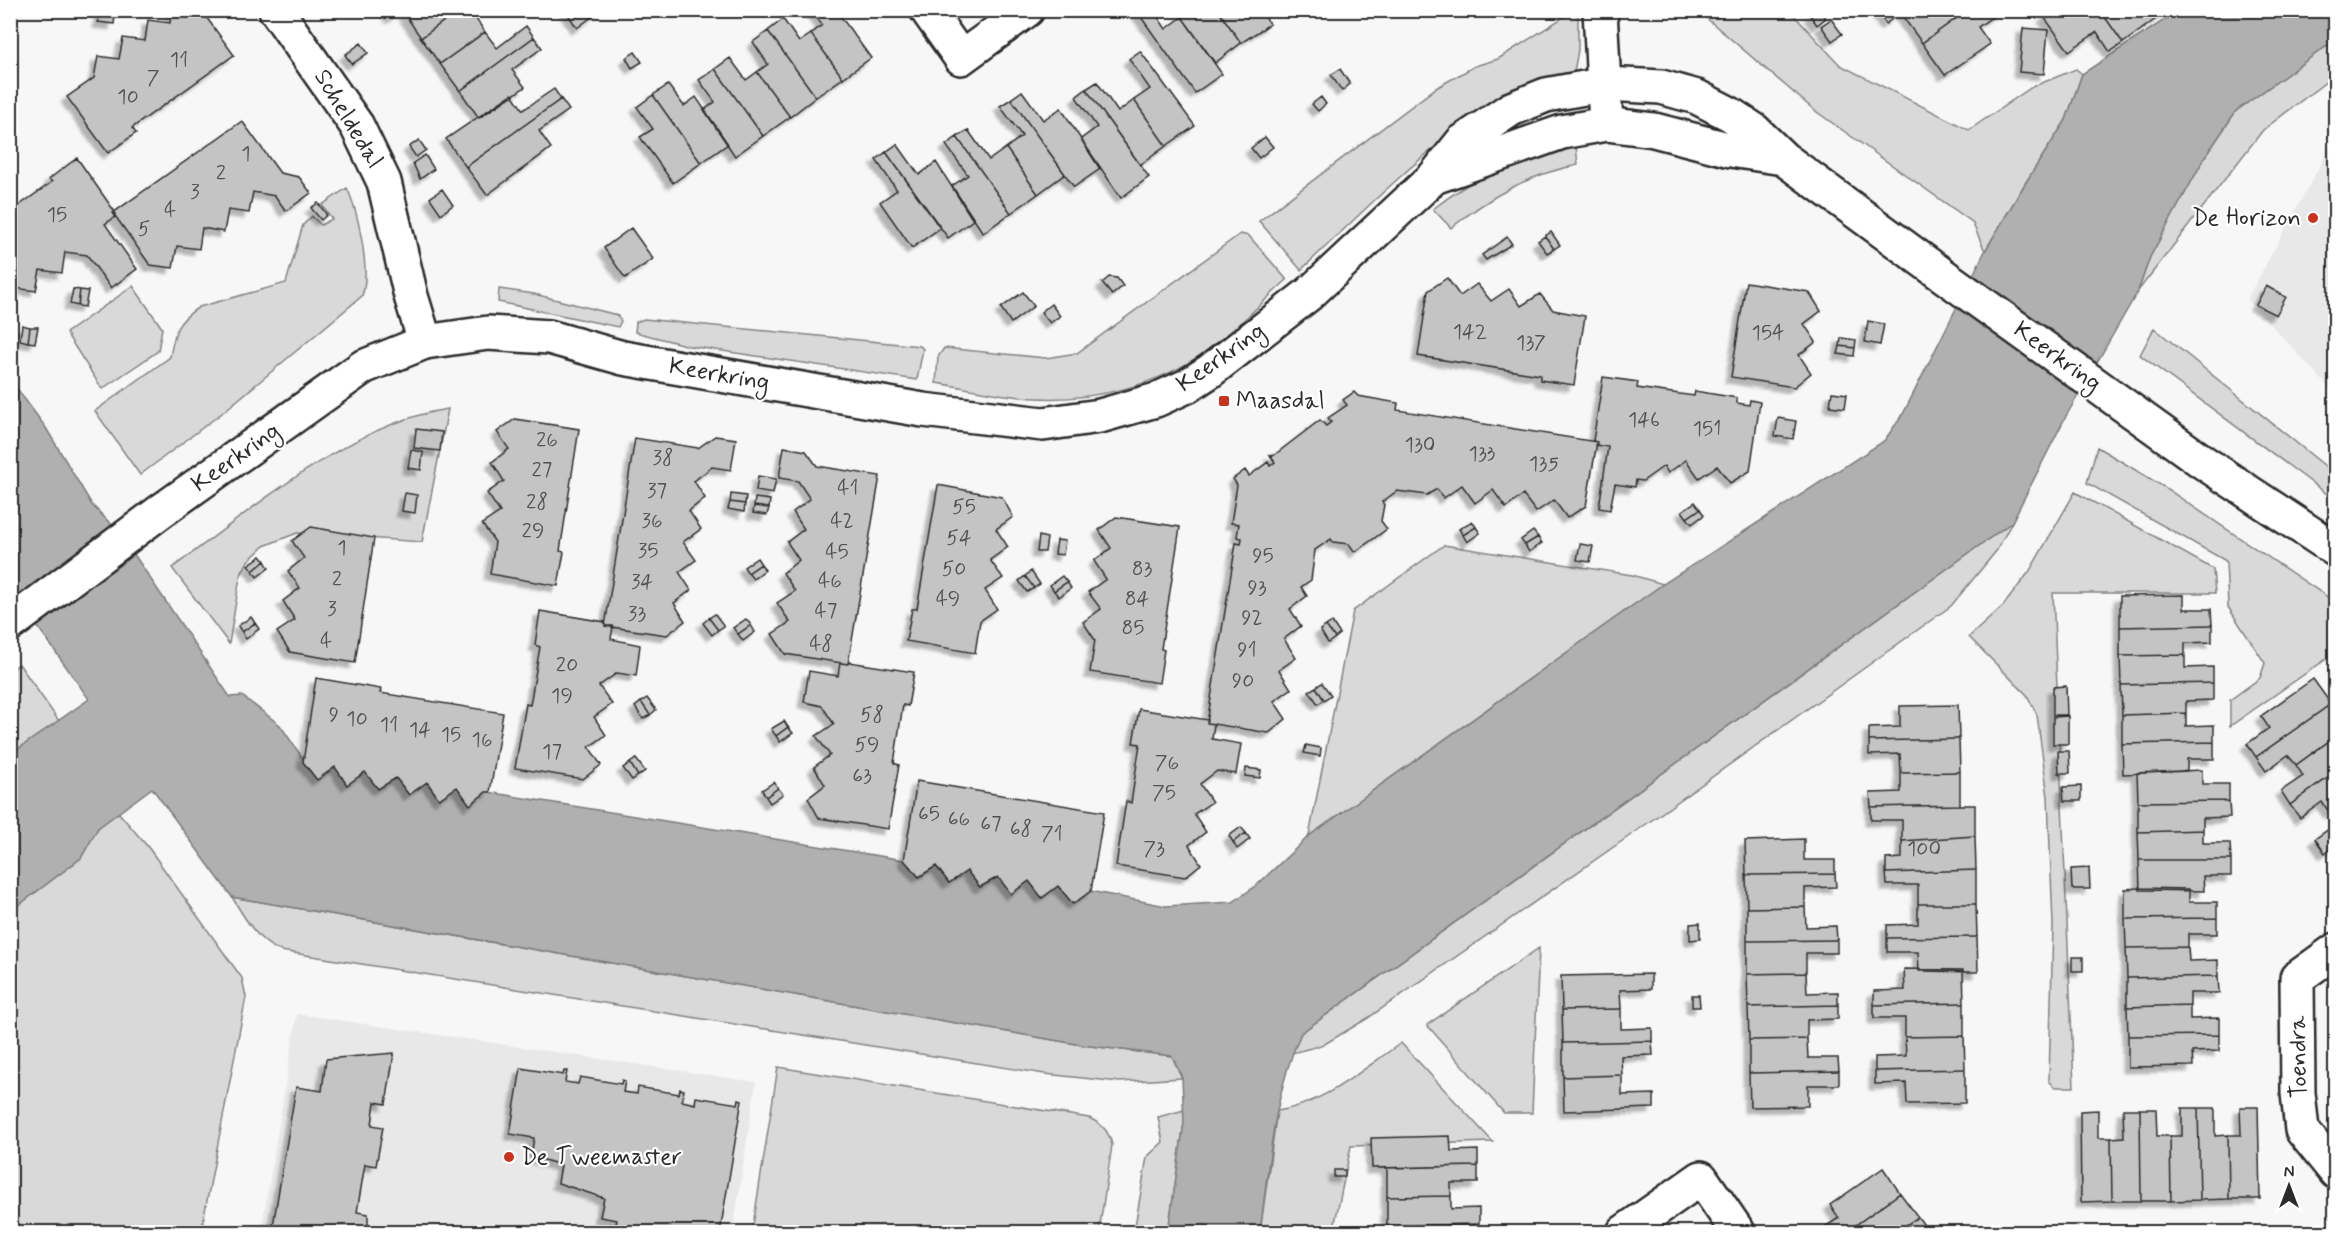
<svg xmlns="http://www.w3.org/2000/svg" width="2346" height="1243" viewBox="0 0 2346 1243" font-family="Mynerve,sans-serif">
<style>
.built{fill:#e8e8e8}
.green{fill:#d9d9d9;stroke:#828282;stroke-width:1.5}
.water{fill:#b0b0b0;stroke:#7b7b7b;stroke-width:1.5}
.building{fill:#c4c4c4;stroke:#2b2b2b;stroke-width:1.5;filter:url(#shadow)}
.lines{fill:none;stroke-linecap:round;stroke-linejoin:round}
.street-casing{stroke:#2b2b2b;stroke-width:38}
.secondary-casing{stroke:#2b2b2b;stroke-width:38}
.street{stroke:#fff;stroke-width:33}
.secondary{stroke:#fff;stroke-width:33}
.poi-dot{fill:#c8321e;stroke:#fff;stroke-width:2}
.labels{text-anchor:middle;dominant-baseline:central;stroke-width:4.5;stroke-linejoin:round;paint-order:stroke}
.number-label{font-size:21px;fill:#515151}
.street-label{font-size:24px;fill:#2b2b2b;stroke:#fff}
.poi-label{font-size:24px;fill:#2b2b2b;stroke:#fff;text-anchor:start}
</style>
<defs>
<filter id="shadow"><feDropShadow dx="-5.5" dy="5.5" stdDeviation="1.5" flood-color="#0004"/></filter>
</defs>
<rect width="100%" height="100%" fill="#f7f7f7"/>
<filter id="ink" filterUnits="userSpaceOnUse"><feTurbulence type="fractalNoise" baseFrequency=".0167" numOctaves="2"/><feDisplacementMap in="SourceGraphic" scale="12" xChannelSelector="R" yChannelSelector="G"/><feConvolveMatrix kernelMatrix="1 2 1 2 8 2 1 2 1" color-interpolation-filters="sRGB"/></filter>
<g filter="url(#ink)">
<path class="built" d="M2335,138v256l-88,-95z
M297,1014l459,68 -23,150h-472z"/>
<path class="green" d="M1573,11h5v39l-4,22c-101,21 -198,129 -273,198l-42,-49 177,-133 39,-22 23,-7z
M1698,11h92l50,54 129,65 63,-43 44,-18 6,5 -16,46 -40,62 -41,69 -13,-29 -158,-112z
M2335,40v35l-72,55 -125,161 12,-34 55,-100 31,-46z
M1576,146l2,19c-49,9 -89,32 -127,63l-18,-19c46,-36 85,-53 143,-63z
M347,188c11,23 24,84 15,108l-140,117 -82,62 -45,-64 75,-54c5,-27 6,-35 29,-50l87,-24 17,-58 9,-9 9,9 11,-6 -10,-14z
M1240,234l9,2 38,44c-27,24 -53,52 -82,72 -48,34 -112,49 -169,46 -33,-1 -67,-10 -100,-15l2,-26 6,-9 102,10 31,-5z
M133,286l29,42 -4,23 -56,38 -36,-56z
M499,289l35,5 83,21 4,6 -3,6 -120,-25z
M644,319l276,27 3,3 -6,31 -228,-34 -54,-14 1,-10z
M2154,328l181,146v26l-195,-145z
M448,409l-26,133 -125,-9 -33,13 -16,15 -8,16 -11,67 -57,-76c80,-58 178,-145 276,-159z
M2097,447l67,40 171,115v51l-105,73v-26l30,-22 5,-15 -37,-56 -2,-46 -139,-78z
M2075,492l138,77 2,24h-162l21,494h-19l-6,-6 4,-156 -5,-128 -11,-82 -10,-20 -58,-58 34,-31 26,-34z
M2012,522l-15,28 -46,56 -313,224 -270,188 -45,27 -31,8 9,-20z
M1444,545l188,30 31,9 -354,252 44,-225z
M19,664l40,57 -48,33v-84z
M118,812l30,35 94,131 4,19 -45,235h-190v-321l70,-53 17,-30z
M232,897l850,148 90,11 10,22 -62,4 -75,-8 -764,-123c-23,-8 -37,-34 -49,-54z
M1539,948l-7,165h-28l-77,-88z
M1401,1043l92,99 -142,4 -18,86h-73l17,-121c46,-6 86,-42 124,-68z
M778,1067l311,51c13,6 20,13 23,27l-13,87h-347z
M1184,1110v13l-16,109h-34l13,-75 16,-15 -5,-25z"/>
<path class="water" d="M2178,11h157v29l-99,71 -31,46 -55,100 -12,34 -73,127 -53,104 -711,511c-28,62 -32,133 -41,199h-92l16,-109 -2,-45 -10,-22 -90,-11 -850,-148 -80,-109 -54,40 -17,30 -70,53v-157l78,-55 -78,-110 -1,-210 36,49 46,77 27,27 111,165 12,-1 38,29 37,54 18,-12 12,18 18,-13 31,6 13,16 18,-12 12,17 18,-12 447,73 15,17 17,-11 13,17 18,-12 13,16 18,-10 13,16 18,-12 13,17 16,-12 15,18 17,-13 76,15 67,-4 24,-17 52,-49 354,-252 221,-143 19,-27 82,-163 41,-69 40,-62 16,-46z"/>
<path class="building" d="M100,10h16l-1,7 -15,-2z
M172,10h29l33,45 -102,73 4,5 -28,20 -41,-56 27,-19 4,-22 21,3 4,-21 22,3 3,-21 22,3z
M386,10h16l-10,8z
M402,10h57l-38,28z
M459,10h22l-7,6 11,16 -45,32 -19,-26z
M565,10h36l-24,18z
M811,10h25l35,48 -28,20 -32,-44 11,-9z
M1136,10h17l13,19 16,-12 40,57 -27,19z
M1192,10h26l23,33 -26,20 -33,-46z
M1218,10h42l10,14 -29,19z
M1876,10h26l-16,14z
M1902,10h66l-46,33 -22,-30z
M1968,10h34l-24,17 12,17 -45,31 -23,-32z
M2053,10h47l23,33 -13,9 -13,-20 -28,19 -25,-34z
M2100,10h68l-45,33z
M1816,11l6,2 4,5 -9,7 -7,-10z
M100,15l15,2 -1,7 -16,-2z
M783,19l16,23 12,-8 32,44 -27,19 -48,-66z
M1831,19l11,15 -10,7 -11,-15z
M526,26l8,11 -74,54 -20,-27 45,-32 12,16z
M2023,28l25,2 -4,44 -25,-2z
M768,31l48,66 -26,20 -33,-45 11,-8 -15,-22z
M534,37l8,11 -30,22 13,17 -46,31 -19,-27z
M361,43l7,10 -16,11 -7,-9z
M1140,51l55,75 -29,20 -32,-46 16,-11 -21,-30z
M635,52l7,10 -10,6 -6,-10z
M730,58l16,22 11,-8 33,45 -27,19 -48,-67z
M715,69l48,67 -28,20 -31,-46 11,-8 -16,-22z
M1340,69l10,15 -8,7 -11,-16z
M1097,82l21,30 16,-12 32,46 -26,19 -54,-76z
M668,85l16,21 12,-9 32,47 -27,19 -48,-68z
M554,89l7,10 -95,68 -20,-28 66,-45 11,16z
M1086,89l63,88 -28,21 -40,-59 16,-12 -21,-30z
M1022,91l21,29 18,-12 39,61 -26,18 -63,-88z
M653,95l48,68 -28,20 -33,-46 13,-8 -16,-22z
M1321,97l5,7 -8,7 -6,-7z
M561,99l8,11 -30,21 12,17 -64,47 -21,-28z
M1011,99l54,75 -27,20 -32,-46 16,-12 -22,-30z
M242,121l38,52 19,4 12,16 -25,18 -11,-15 -22,-4 -4,21 -21,-3 -4,22 -22,-4 -3,21 -22,-3 -4,22 -23,-3 -37,-52z
M968,130l21,30 17,-12 32,46 -27,19 -54,-76z
M957,137l54,76 -28,20 -31,-47 16,-11 -22,-30z
M1265,137l8,10 -14,11 -8,-10z
M419,140l7,10 -10,7 -7,-10z
M897,144l22,31 17,-13 37,58 -25,18 -62,-86z
M886,152l54,76 -28,20 -32,-46 17,-12 -21,-30z
M425,155l9,14 -14,10 -7,-16z
M77,158l38,54v5l-10,7 32,45 -26,19 -24,-33 -22,-3 -3,21 -22,-3 -4,21 -21,-3 -5,21v-97l42,-30 -3,-3z
M442,189l11,16 -12,9 -11,-16z
M318,203l9,12 -6,5 -10,-12z
M631,228l22,31 -28,19 -21,-30z
M1551,232l9,13 -6,4 -9,-13z
M1545,236l9,13 -7,4 -9,-12z
M1507,237l5,7 -26,16 -4,-5z
M1109,277l8,1 6,8 -11,9 -10,-12z
M1447,278l13,18 17,-12 14,17 18,-12 12,17 19,-12 13,16 32,6 -11,69 -34,-5v-5l-122,-19 10,-65z
M1746,282l63,10 12,19 -17,13 12,18 -17,13 12,18 -17,14 -63,-10z
M2266,286l20,11 -10,18 -20,-10z
M73,289l7,1 -2,16 -8,-2z
M80,290l8,1 -3,16 -7,-1z
M1023,292l11,14 -23,17 -10,-15z
M1051,304l9,12 -10,7 -9,-11z
M1868,321l16,3 -4,21 -15,-3z
M22,325l8,2 -2,15 -8,-2z
M30,327h8l-3,16 -7,-1z
M1841,338l15,2 -1,8 -15,-2z
M1840,346l15,2 -1,8 -16,-2z
M1603,377l35,5 -1,6 57,8 1,-5 42,7v5l12,2 1,-5 10,2 -10,69 -20,12 -13,-17 -18,12 -13,-18 -18,13 -4,-7 -21,15 -7,-1 -1,7 -20,-3 -5,26 -11,-2 9,-61 -12,-2 1,-3 -4,-1z
M1354,392l4,4 40,7 -1,7 200,32 -11,64 -19,12 -13,-18 -18,12 -13,-17 -17,13 -13,-18 -18,13 -13,-18 -18,13 -7,-9 -10,6 -30,-4 -15,11 2,3 -3,16 6,8 -32,23 -6,-8 -16,-2 -2,-3 -16,11 -4,30 -10,7 6,9 -17,13 11,17 -17,13 12,19 -17,12 12,19 -17,12 12,18 -17,14 -62,-10 29,-180 5,1 1,-6 -5,-1 2,-13 -8,-1 6,-38 -4,-6 12,-9 4,6 19,-14 2,4 5,-4 -5,-7 3,1 47,-36 6,6 5,-4 -3,-4 19,-13 -4,-5z
M1832,392l15,2 -2,14 -15,-2z
M1778,418l18,3 -3,18 -18,-3z
M515,419l64,10 -19,122 4,1 -6,34 -68,-12 5,-32 -13,-18 18,-12 -13,-19 17,-12 -12,-19 17,-13 -12,-17z
M416,429l26,3 -2,19 -26,-3z
M715,436l21,3 -5,31 -19,-3 -18,14 11,17 -16,13 12,18 -18,13 13,18 -17,12 12,18 -17,13 11,18 -18,14 -62,-9 30,-188 63,10z
M784,447l22,4 11,15 63,10 -32,188 -63,-10 -13,-20 18,-12 -13,-19 18,-12 -12,-18 16,-13 -12,-18 17,-13 -11,-17 17,-13 -12,-18 -19,-3z
M411,450l12,2 -2,18 -13,-2z
M758,476l18,3 -3,15 -17,-3z
M938,485l64,12 11,20 -17,12 12,18 -18,13 13,18 -18,12 12,19 -17,12 -5,32 -69,-12 6,-32h5z
M405,493l12,2 -2,18 -13,-2z
M731,494l15,2 -1,8 -15,-2z
M755,498l15,2 -1,8 -15,-2z
M730,502l15,2 -1,8 -16,-3z
M1695,502l5,7 -13,9 -5,-7z
M754,506l15,2 -2,7 -14,-2z
M1700,509l4,6 -12,9 -5,-6z
M1116,517l64,10 -19,122 3,1 -5,33 -69,-11 5,-32 -12,-18 18,-13 -13,-17 18,-13 -12,-18 17,-13 -12,-18z
M1472,521l4,6 -13,8 -4,-6z
M311,527l63,11 -19,125 -65,-11 -13,-20 18,-12 -12,-19 17,-13 -12,-17 16,-13 -12,-17z
M1476,527l4,6 -13,9 -4,-7z
M1533,531l5,6 -13,8 -4,-5z
M1039,536l8,2 -2,14h-8z
M1538,537l4,6 -13,9 -4,-7z
M1057,540l8,1 -2,14 -8,-1z
M1580,544l13,2 -3,16 -13,-2z
M261,556l4,5 -12,10 -5,-6z
M757,558l4,6 -13,9 -4,-6z
M265,561l4,7 -12,9 -4,-6z
M761,564l4,6 -12,9 -5,-6z
M1031,571l9,13 -6,4 -9,-12z
M1025,576l9,12 -7,4 -8,-11z
M1062,576l5,6 -13,9 -4,-6z
M1067,582l4,6 -12,9 -5,-6z
M2184,595v14h27l1,16 -92,2v-31z
M540,611l65,11v4h8l-2,13 29,6 -4,31 -19,-3 -18,13 13,18 -18,13 12,18 -17,12 12,18 -18,14 -68,-11 11,-64 4,1 10,-58 -5,-2z
M715,614l9,12 -6,4 -9,-12z
M251,617l4,6 -13,9 -4,-6z
M709,618l9,12 -6,5 -9,-12z
M746,619l5,6 -13,9 -5,-6z
M1332,622l8,12 -5,4 -9,-12z
M255,623l4,6 -13,10 -4,-7z
M751,625l4,7 -12,9 -5,-7z
M2212,625v17l-27,1v12l-65,1v-29z
M1326,626l9,12 -7,5 -8,-13z
M2185,655v13l28,-1v16l-92,2 -1,-29z
M849,662l65,10 -6,34 -5,-1 -9,58 5,2 -11,64 -69,-11 -11,-20 17,-13 -11,-18 16,-12 -14,-19 18,-12 -12,-18 -18,-4 5,-31 29,5 2,-13 8,1z
M316,678l65,11 -1,4 123,20 -13,79h-4l-16,13 -13,-18 -18,12 -12,-17 -18,13 -13,-17 -18,11 -13,-17 -18,13 -12,-18 -18,13 -14,-18z
M2313,679l18,25 -75,53 -9,-13 22,-16 -8,-12z
M1322,683l9,12 -7,5 -8,-13z
M2213,683v17l-27,1v12l-64,2 -1,-30z
M2066,686l1,29h-14v-28z
M1316,687l8,13 -6,4 -9,-13z
M647,698l9,12 -6,5 -9,-13z
M641,702l9,13 -7,4 -8,-12z
M2331,704l5,6v26l-40,29 -8,-10 -22,16 -10,-14z
M1958,705l1,34 -90,2v-13l31,-1v-21z
M1139,709l69,11 -1,3 7,1 -2,15 29,5 -5,30 -19,-3 -17,13 12,18 -18,12 12,18 -17,13 12,19 -16,13 -69,-11 10,-65 5,2 9,-59 -7,-1z
M2186,713v13l28,-1v17l-92,2v-29z
M2068,716v28h-15v-27z
M784,721l4,6 -12,9 -5,-7z
M788,727l5,6 -13,9 -4,-6z
M2336,736v36l-46,33 -9,-14 22,-15 -7,-11z
M1959,739l1,33 -59,1 -1,-19 -31,1v-14z
M2214,742v17h-27v12l-64,3 -1,-30z
M1306,745l15,3 -1,8 -16,-3z
M2058,751h11l1,22h-11z
M636,759l9,12 -7,5 -8,-13z
M630,763l8,13 -6,4 -9,-12z
M1246,768l15,2 -1,8 -15,-2z
M2202,770v14h27v17l-91,1 -1,-29z
M1960,772v33l-89,2 -1,-14 31,-1v-19z
M2336,772v37l-6,4 -8,-11 -22,16 -10,-13z
M917,781l187,31 -13,79 -18,13 -15,-18 -16,12 -13,-17 -18,13 -13,-17 -18,10 -13,-16 -18,12 -13,-17 -17,11 -15,-17z
M774,782l4,6 -12,9 -4,-7z
M2081,786v15h-17l-1,-14z
M778,788l5,6 -13,9 -4,-6z
M2229,801l1,16 -27,1v12l-65,2v-30z
M1960,805h15v31l-73,5v-21h-31v-13z
M2336,824v21l-11,8 -10,-14z
M1241,827l5,6 -13,9 -4,-6z
M2203,830v13h27l1,17h-92l-1,-28z
M1246,833l4,6 -13,10 -4,-7z
M1975,836l1,34 -90,3v-14l16,-1v-17z
M1804,839v21h31v14l-89,1 -1,-34z
M2139,860h92v16h-28l1,15 -64,-1z
M2089,868l1,21h-18l-1,-20z
M1976,870v34h-58v-19h-31l-1,-12z
M1835,874l1,13 -31,1v19l-58,1 -1,-33z
M2140,888l49,1v13h28v16l-92,1v-30z
M1918,904h58l1,33 -90,1v-13l31,-1z
M1805,907l1,20 30,-1 1,14 -90,1v-33z
M2217,918v16h-29v13l-62,1 -1,-29z
M1700,923v16l-10,1v-16z
M1977,937l1,35 -59,-1 -1,-19h-31v-14z
M1837,940v13h-31v20l-59,1v-33z
M2188,947l1,14 29,-1v16l-91,2 -1,-30z
M2072,957h11v14h-11z
M1904,969l59,1 1,33 -90,2v-14l31,-1z
M1806,973l1,20 31,-1v13l-90,2 -1,-33z
M1651,974v15l-31,1 1,19 -59,1 -1,-34z
M2218,976l1,17h-29v12l-63,2v-29z
M1692,995h7l1,12h-8z
M1964,1003v33l-59,1v-19h-31v-13z
M1838,1005v14l-31,1v19l-58,1 -1,-33z
M2190,1005v14l29,-1v17l-91,1 -1,-29z
M1621,1009v20l31,-1v13l-89,2 -1,-33z
M2219,1035v16l-27,1 1,14 -65,1v-31z
M1964,1036l1,33 -90,2v-14l31,-1 -1,-19z
M1807,1039l1,19h30l1,13 -90,2v-33z
M1652,1041l1,14 -32,1 1,19 -59,2v-34z
M394,1053l-8,51 -11,-2 -3,23 11,2 -7,39 -11,-2 -8,48 11,2v18h-96l24,-145 26,4 4,-32z
M521,1068l42,7 1,-4h3l-2,11 13,2 2,-7 41,7 1,-4 3,1 -2,11 14,2 1,-7 41,7 1,-5 4,1 -2,11 13,3 1,-7 42,7 1,-5 3,1 -22,132h-106l3,-12 -17,-3 4,-19 -46,-15 3,-18 -30,-9 3,-18 -24,-4z
M1965,1069v34l-58,1 -1,-21 -31,1v-13z
M1839,1071v14h-31v21l-58,1 -1,-34z
M1622,1075v20l32,-1v14l-90,3 -1,-34z
M2240,1107h18l2,92h-31l-1,-64h13z
M2182,1108h16l2,92 -29,1 -1,-65h12z
M2198,1108h17v28l13,-1 1,64 -29,1z
M2123,1109h17l1,92h-29l-1,-63 13,-1z
M2140,1109h16l1,27h13l1,65h-30z
M2098,1110v28h13l1,63 -31,1 -1,-91z
M1450,1136l1,15 27,-1v16l-106,2 -1,-30z
M1478,1166v17h-27v13l-64,1v-29z
M1883,1168l17,25 -54,39h-29l22,-14 -9,-13z
M1334,1170h11v7h-11z
M1900,1193l18,24 -22,15h-50z
M1451,1196v13l28,-1v16l-92,2v-29z
M1918,1217l11,15h-33z
M1479,1224v8h-91l-1,-6z"/>
<g class="lines">
<defs>
<path id="street" d="M276,10l81,116 27,56 27,114 14,46
M927,10l34,48 66,-48
M1600,10l6,114
M2336,950l-39,28 1,115 4,37 34,42
M1624,1232l77,-54 37,54"/>
<path id="secondary" d="M1434,177l128,-45 44,-8 48,6 77,20 52,8
M10,624l151,-113 202,-144 62,-25 63,-9 61,4 74,21 300,52 120,14 57,-8 56,-16 31,-14 23,-15 99,-77 125,-117 28,-35 49,-33 35,-14 60,-11 55,3 36,10 33,17 24,16 29,28 161,118 259,186 133,88"/>
</defs>
<use href="#street" class="street-casing"/>
<use href="#secondary" class="secondary-casing"/>
<use href="#street" class="street"/>
<use href="#secondary" class="secondary"/>
</g>
</g>
<g class="poi-dot">
<circle cx="2313" cy="218" r="6"/>
<rect x="1218" y="395" width="12" height="12" rx="3"/>
<circle cx="509" cy="1157" r="6"/>
</g>
<g class="labels">
<g class="number-label">
<text x="179" y="60">11</text>
<text x="153" y="78">7</text>
<text x="128" y="97">10</text>
<text x="246" y="154">1</text>
<text x="221" y="173">2</text>
<text x="195" y="192">3</text>
<text x="170" y="210">4</text>
<text x="57" y="215">15</text>
<text x="144" y="229">5</text>
<text x="1470" y="332">142</text>
<text x="1768" y="333">154</text>
<text x="1531" y="343">137</text>
<text x="1644" y="420">146</text>
<text x="1707" y="429">151</text>
<text x="547" y="440">26</text>
<text x="1420" y="445">130</text>
<text x="1482" y="454">133</text>
<text x="663" y="458">38</text>
<text x="1544" y="464">135</text>
<text x="542" y="470">27</text>
<text x="848" y="488">41</text>
<text x="657" y="491">37</text>
<text x="537" y="502">28</text>
<text x="964" y="507">55</text>
<text x="652" y="521">36</text>
<text x="842" y="521">42</text>
<text x="533" y="531">29</text>
<text x="959" y="538">54</text>
<text x="342" y="548">1</text>
<text x="648" y="551">35</text>
<text x="837" y="552">45</text>
<text x="1263" y="556">95</text>
<text x="954" y="569">50</text>
<text x="1142" y="569">83</text>
<text x="337" y="579">2</text>
<text x="830" y="581">46</text>
<text x="642" y="582">34</text>
<text x="1257" y="588">93</text>
<text x="948" y="599">49</text>
<text x="1137" y="599">84</text>
<text x="332" y="609">3</text>
<text x="826" y="611">47</text>
<text x="637" y="614">33</text>
<text x="1252" y="618">92</text>
<text x="1133" y="628">85</text>
<text x="326" y="641">4</text>
<text x="821" y="644">48</text>
<text x="1247" y="650">91</text>
<text x="567" y="665">20</text>
<text x="1243" y="681">90</text>
<text x="562" y="696">19</text>
<text x="334" y="715">9</text>
<text x="872" y="715">58</text>
<text x="357" y="719">10</text>
<text x="389" y="725">11</text>
<text x="420" y="730">14</text>
<text x="451" y="735">15</text>
<text x="482" y="740">16</text>
<text x="867" y="745">59</text>
<text x="552" y="752">17</text>
<text x="1167" y="763">76</text>
<text x="862" y="776">63</text>
<text x="1164" y="793">75</text>
<text x="929" y="814">65</text>
<text x="959" y="819">66</text>
<text x="991" y="824">67</text>
<text x="1021" y="829">68</text>
<text x="1052" y="834">71</text>
<text x="1154" y="849">73</text>
<text x="1924" y="849">100</text>
</g>
<g class="street-label">
<text transform="translate(348 119) rotate(59)">Scheldedal</text>
<text transform="translate(2057 357) rotate(36)">Keerkring</text>
<text transform="translate(1221 358) rotate(-35)">Keerkring</text>
<text transform="translate(719 375) rotate(10)">Keerkring</text>
<text transform="translate(236 458) rotate(-35)">Keerkring</text>
<text transform="translate(2299 1057) rotate(-91)">Toendra</text>
</g>
<g class="poi-label">
<text x="2301" y="218" text-anchor="end">De Horizon</text>
<text x="1236" y="401">Maasdal</text>
<text x="521" y="1157">De Tweemaster</text>
</g>
</g>
<rect width="2346" height="1243" fill="none" stroke="#fff" stroke-width="36"/>
<rect x="18" y="18" width="2310" height="1207" fill="none" stroke="#2b2b2b" stroke-width="2" filter="url(#ink)"/>
<g transform="translate(2289 1186)" stroke="#ffffff" stroke-width="4.5" paint-order="stroke">
<path d="M0-4.5L10 22L0 15L-10 22Z" fill="#2b2b2b"/>
<text y="-9" font-size="16" font-weight="bold" text-anchor="middle" fill="#2b2b2b">N</text>
</g>
</svg>
